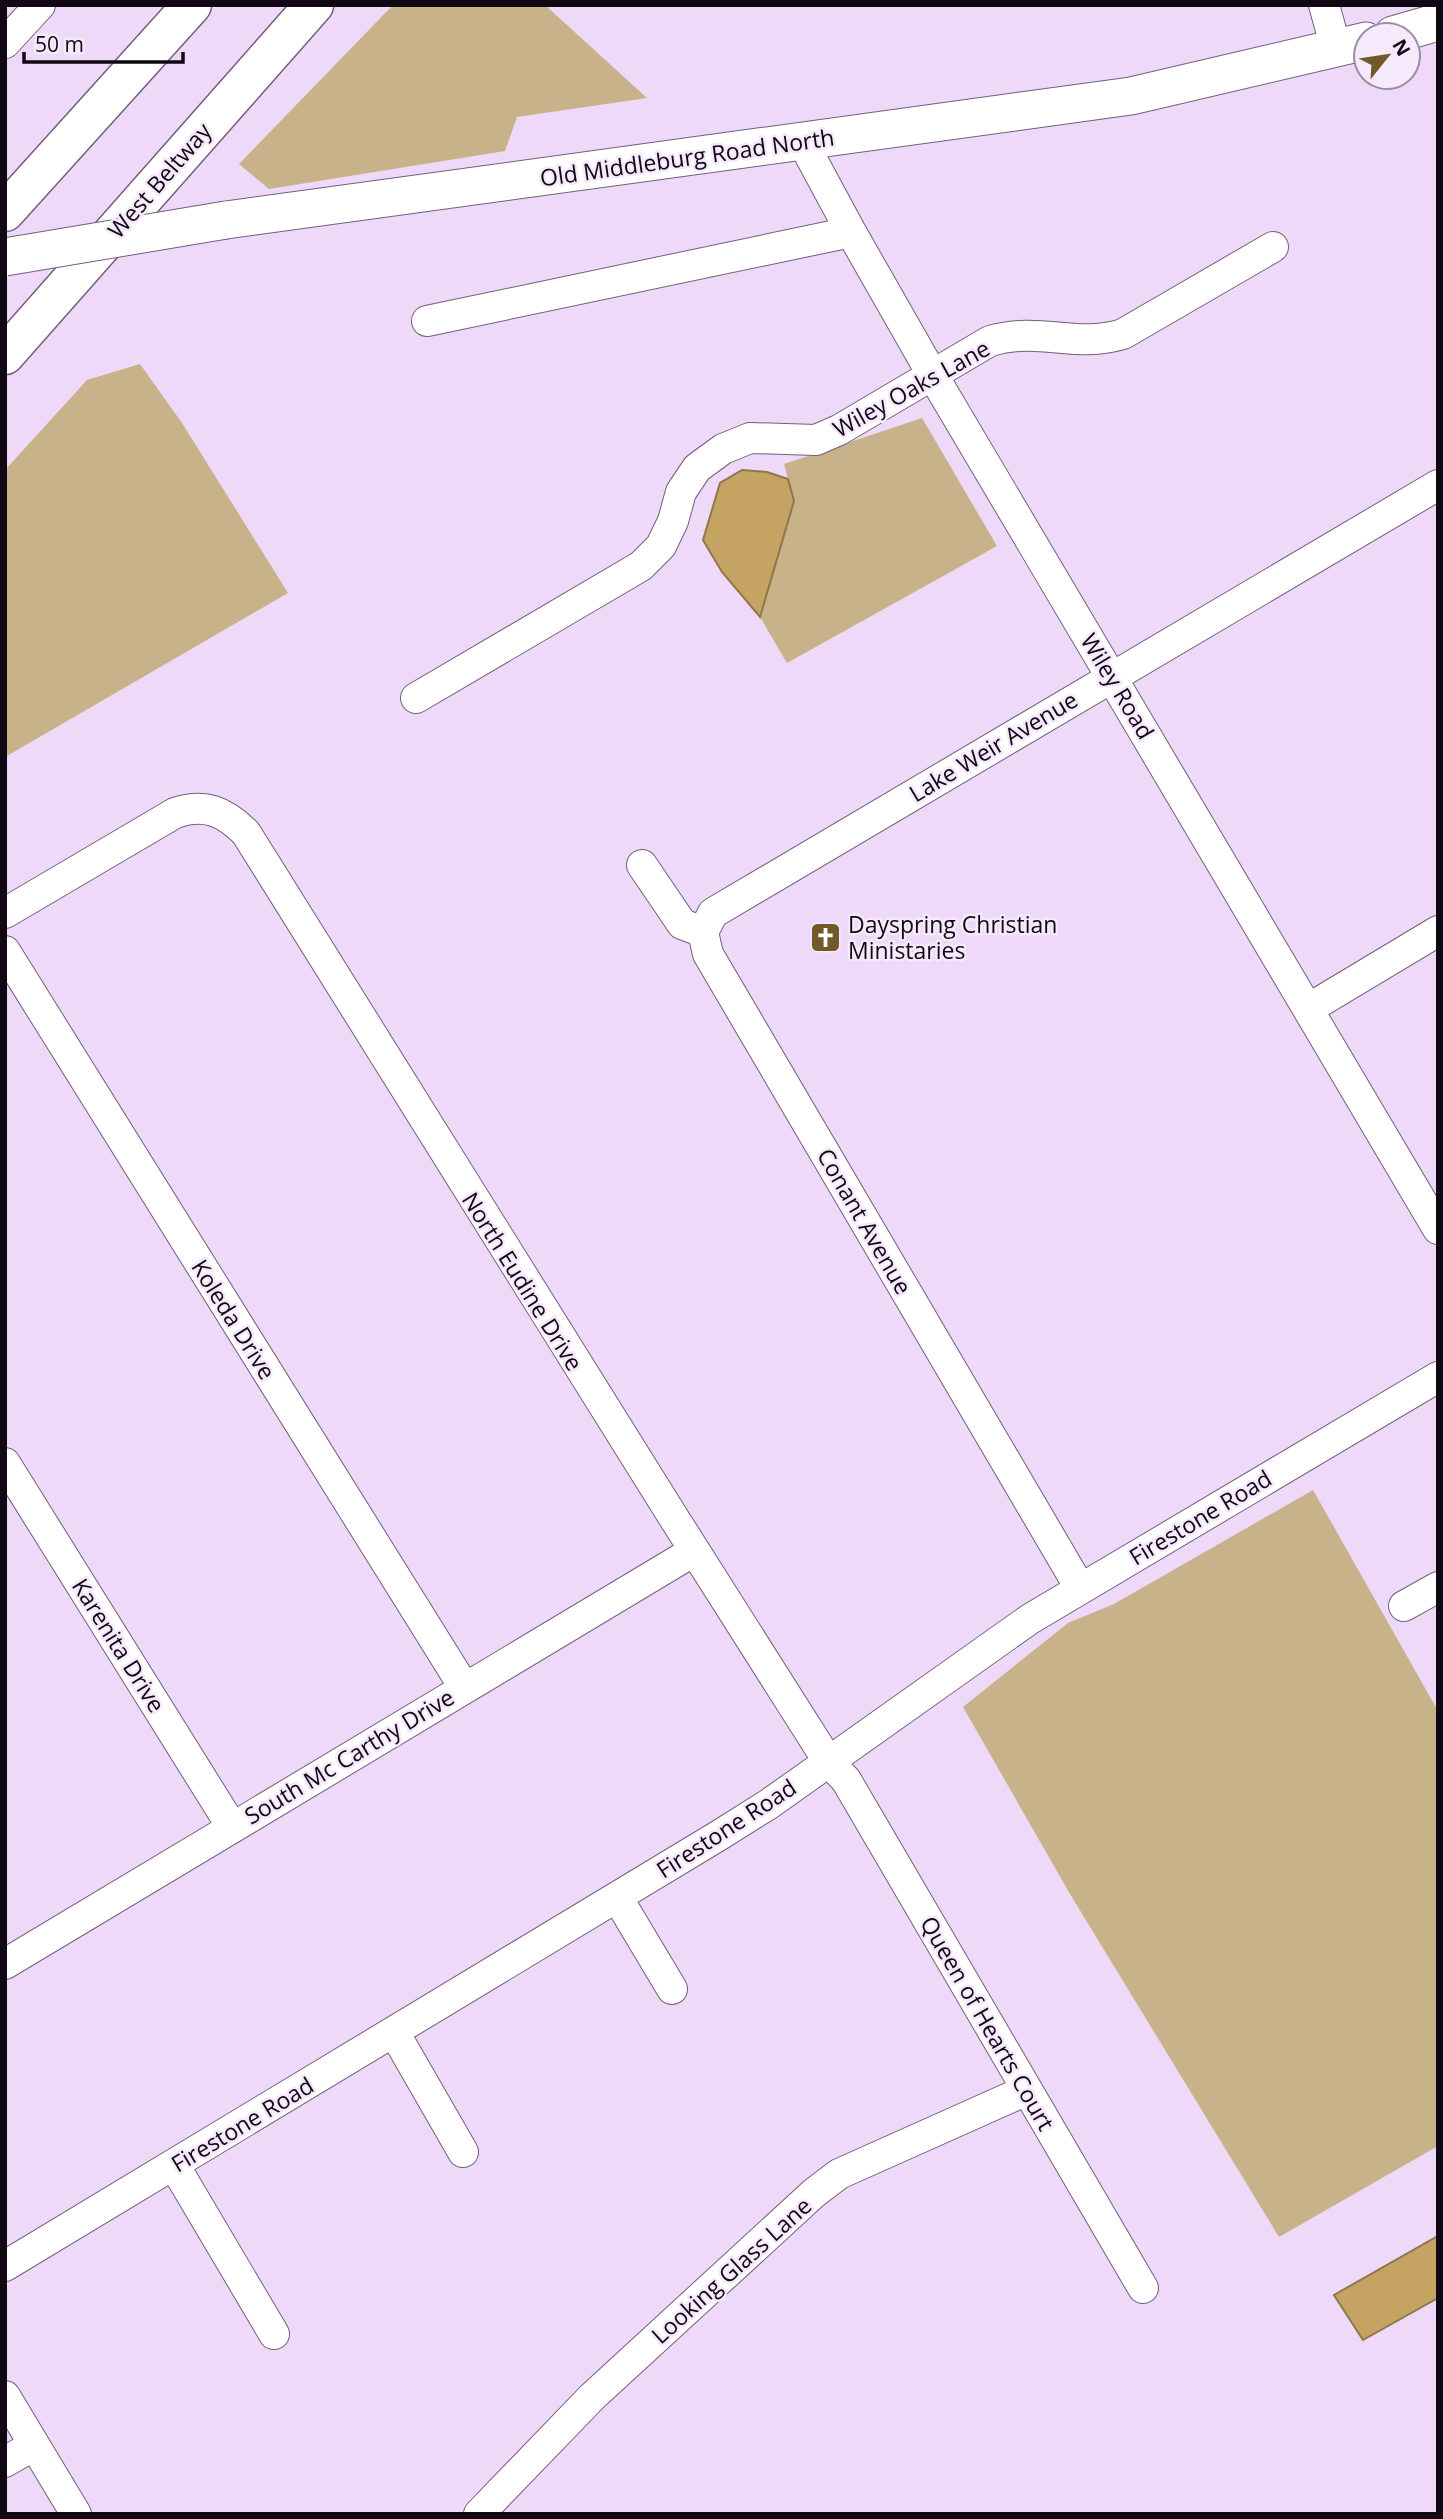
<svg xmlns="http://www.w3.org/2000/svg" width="1443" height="2519" viewBox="0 0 1443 2519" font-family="'Open Sans',sans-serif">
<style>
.green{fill:#c8b28a}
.water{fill:#c5a463;stroke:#8f764b;stroke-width:2}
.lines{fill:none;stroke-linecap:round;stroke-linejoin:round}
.minor-casing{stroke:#725f7a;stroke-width:32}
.major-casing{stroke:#725f7a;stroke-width:39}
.highway-casing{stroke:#725f7a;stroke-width:41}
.minor{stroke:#fff;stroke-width:30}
.major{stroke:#fff;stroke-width:37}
.highway{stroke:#fff;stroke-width:38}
.major-bridge-casing{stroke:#725f7a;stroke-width:39;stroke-linecap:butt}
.major-bridge{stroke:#fff;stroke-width:37}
.labels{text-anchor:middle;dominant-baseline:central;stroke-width:5;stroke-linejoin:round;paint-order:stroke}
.street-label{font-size:23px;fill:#100913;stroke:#f6e9fc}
.poi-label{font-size:23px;fill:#100913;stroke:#f6e9fc;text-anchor:start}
</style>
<rect width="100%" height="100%" fill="#eed9f8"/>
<path class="green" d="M393,5h152l102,93 -130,19 -12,34 -236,38 -30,-25z
M140,364l42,59 106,170 -283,164v-287l82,-90z
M922,418l75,128 -210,117 -27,-46 34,-116 -10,-37z
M1313,1490l125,221v435l-159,91 -209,-343 -107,-187 105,-84 46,-19z"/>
<path class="water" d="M742,470l25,2 21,7 6,22 -34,116 -38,-45 -19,-32 17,-57z
M1438,2236v62l-75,42 -29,-45z"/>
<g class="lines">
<defs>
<path id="minor" d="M1324,5l12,43
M5,43l35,-38
M802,141l49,91 81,142 506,855
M427,321l424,-89
M416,698l225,-132 20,-20 12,-25 8,-29 16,-24 26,-19 27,-11 66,2 23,-10 151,-89c52,-15 83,8 133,-7l150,-87
M642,865l40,59 21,8
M5,913l170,-100c30,-10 49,-2 71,20 192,311 386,620 582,928l18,19 297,508
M703,932l10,-19 725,-428
M703,932l5,22 372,634
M5,951l459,736
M1308,1009l130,-78
M5,1463l227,364
M1404,1606l34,-19
M617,1897l55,92
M5,1964l689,-413
M394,2032l69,120
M174,2165l100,169
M5,2266l713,-430 51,-32 261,-185 408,-242
M5,2396l71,118
M5,2462l29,-17
M479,2514l113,-117 222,-204 25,-19 188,-84"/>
<path id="major" d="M1393,35l45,-13
M226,220l905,-124 235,-55"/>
<path id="highway" d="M5,212l187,-207
M5,355l309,-350"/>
</defs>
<use href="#minor" class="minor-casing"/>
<use href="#major" class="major-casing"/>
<use href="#highway" class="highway-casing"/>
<use href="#minor" class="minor"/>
<use href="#major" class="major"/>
<use href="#highway" class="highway"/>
<defs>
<path id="major-bridge" d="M5,257l221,-37"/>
</defs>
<use href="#major-bridge" class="major-bridge-casing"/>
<use href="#major-bridge" class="major-bridge"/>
</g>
<defs>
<symbol id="church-square" viewBox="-11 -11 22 22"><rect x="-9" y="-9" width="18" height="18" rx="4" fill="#715929" stroke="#f6e9fc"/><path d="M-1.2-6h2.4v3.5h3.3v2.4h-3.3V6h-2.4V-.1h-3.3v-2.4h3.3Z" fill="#fff"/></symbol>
</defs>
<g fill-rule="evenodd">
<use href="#church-square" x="808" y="920" width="35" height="35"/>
</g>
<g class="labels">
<g class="street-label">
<text transform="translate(687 157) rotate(-8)">Old Middleburg Road North</text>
<text transform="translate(159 180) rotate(-49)">West Beltway</text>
<text transform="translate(911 388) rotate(-29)">Wiley Oaks Lane</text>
<text transform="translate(1118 686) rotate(59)">Wiley Road</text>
<text transform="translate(993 746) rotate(-31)">Lake Weir Avenue</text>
<text transform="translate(865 1221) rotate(60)">Conant Avenue</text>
<text transform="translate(523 1281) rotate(58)">North Eudine Drive</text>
<text transform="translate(234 1319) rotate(58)">Koleda Drive</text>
<text transform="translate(1200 1517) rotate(-31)">Firestone Road</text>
<text transform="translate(119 1645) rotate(58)">Karenita Drive</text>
<text transform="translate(349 1756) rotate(-31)">South Mc Carthy Drive</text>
<text transform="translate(726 1828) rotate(-33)">Firestone Road</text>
<text transform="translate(988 2023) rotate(60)">Queen of Hearts Court</text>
<text transform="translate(242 2124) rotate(-31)">Firestone Road</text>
<text transform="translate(731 2270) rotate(-42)">Looking Glass Lane</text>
</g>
<g class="poi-label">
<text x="848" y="924">Dayspring Christian<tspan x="848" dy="26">Ministaries</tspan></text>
</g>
</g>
<rect width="1443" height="2519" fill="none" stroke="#100913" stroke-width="14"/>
<g transform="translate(1387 56) rotate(60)"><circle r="33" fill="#f6e9fc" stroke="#9a8f9f" stroke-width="2"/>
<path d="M0-5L12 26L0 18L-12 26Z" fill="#715929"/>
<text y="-10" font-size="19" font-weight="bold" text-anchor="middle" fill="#100913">N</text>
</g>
<path d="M24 52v10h159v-10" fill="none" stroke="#100913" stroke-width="3.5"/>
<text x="35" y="52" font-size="21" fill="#100913" stroke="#f6e9fc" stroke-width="5" paint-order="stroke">50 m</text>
</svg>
